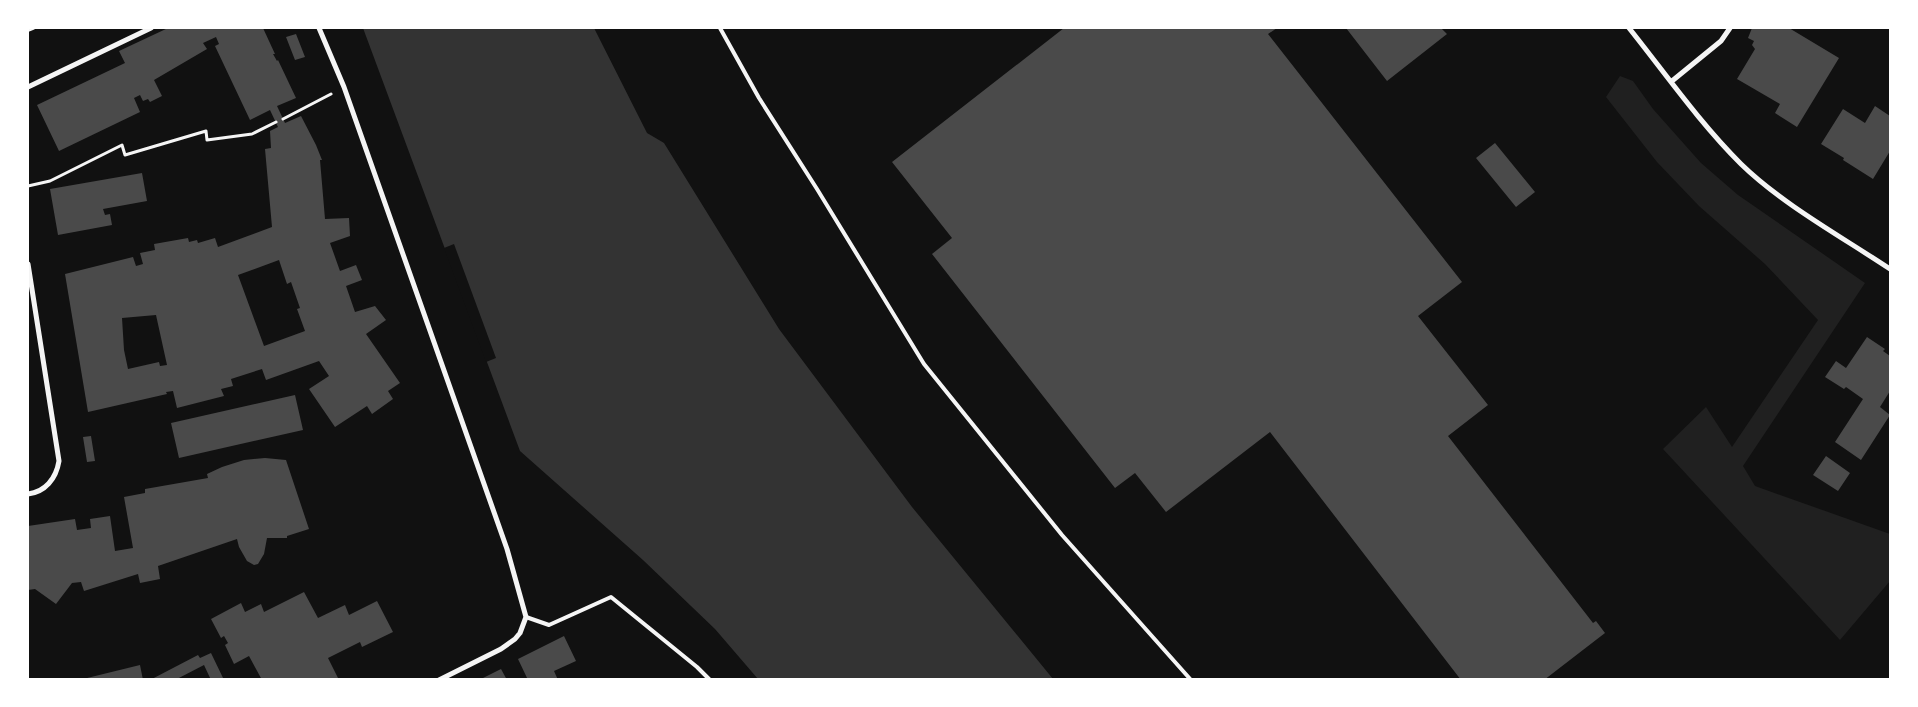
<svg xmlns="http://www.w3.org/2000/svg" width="1918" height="707" viewBox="0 0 1918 707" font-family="Ubuntu,sans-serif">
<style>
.green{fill:#202020}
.water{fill:#333}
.pier{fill:#111}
.building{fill:#4a4a4a;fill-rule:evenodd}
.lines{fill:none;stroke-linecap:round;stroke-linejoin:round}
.path{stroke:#f5f5f5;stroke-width:3}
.service{stroke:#f5f5f5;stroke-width:4}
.minor{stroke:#f5f5f5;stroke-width:5}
</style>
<rect width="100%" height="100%" fill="#111"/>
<path class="green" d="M1620,76l13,5 20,28 48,54 37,32 127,88 -122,183 12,20 135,48v47l-50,59 -177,-191 43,-42 26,40 86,-127 -53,-56 -66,-58 -42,-44 -51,-65z"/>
<path class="water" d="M363,28h231l53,105 17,10 115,186 133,178 141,172h-295l-43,-50 -72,-69 -123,-109z"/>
<path class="pier" d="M454,244l42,114 -10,4 -42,-114z"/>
<path class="building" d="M168,28h95l12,26h-2l4,7 1,-1 18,38 -19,8 8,17 16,-7 15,29 6,15h-2l5,59 24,-1 1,18 -20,7 10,28 16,-6 6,15 -16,6 9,26 20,-6 11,14 -20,14 34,49 -12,8 5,8 -21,15 -5,-8 -32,21 -26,-38 20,-13 -10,-15 -53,19 -4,-11 -31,10 2,7 -12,3 3,7 -47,12 -4,-17 -7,1 1,2 -79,18 -23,-138 68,-17 3,9 7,-2 -3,-11 15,-3 -1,-6 34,-6 1,4 8,-2 1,3 17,-5 3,9 54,-20 -7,-78 6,-1 -1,-17 8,-4 -8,-17 -20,10 -35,-74 4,-2 -3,-7 -13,6 4,6 -53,31 8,16 -12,6 -2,-3 -5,2 -3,-6 -6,3 6,14 -81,39 -22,-46 88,-42 -6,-12zM279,260l8,24 4,-2 9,26 -3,1 8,22 -41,15 -26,-71zM156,315l11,50 -7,1 -1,-4 -31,7 -4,-19 -2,-32z
M1064,28h213l-9,6 194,248 -44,34 70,89 -40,31 145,187 3,-2 9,12 -61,47h-83l-191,-248 -104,80 -31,-39 -20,15 -183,-234 20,-16 -60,-76z
M1346,28h95l6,6 -60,47z
M1752,28h37l50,30 -42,69 -22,-14 5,-9 -43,-25 18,-30 -3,-4 2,-4 -6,-3z
M296,34l9,23 -10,3 -9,-23z
M1875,106l15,10v35l-17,28 -30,-19 1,-2 -23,-14 22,-35 22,14z
M1495,143l40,49 -19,15 -40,-49z
M142,173l5,28 -44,8 2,6 5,-1 2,11 -54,10 -8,-46z
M1867,337l18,12 -2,2 7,5v35l-10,16 10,8 -29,45 -26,-18 28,-43 -17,-12 -2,2 -19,-12 11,-16 10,7z
M295,395l8,35 -124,28 -8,-35z
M91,436l4,25 -8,1 -4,-25z
M1826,456l24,17 -12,18 -25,-16z
M265,458l21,2 23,69 -22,7v2h-20l-3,16 -6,10 -4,1 -7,-4 -8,-14 -2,-8 -79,27 2,13 -20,4 -2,-9 -54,17 -3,-9 -9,1 -16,21 -21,-15 -7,1v-64l47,-7 2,11 14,-2 -1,-9 20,-3 5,35 18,-3 -9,-51 21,-4v-4l63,-11 -1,-4 15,-7 22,-7z
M304,592l14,26 27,-13 4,10 28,-14 16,31 -31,15 -2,-5 -32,16 11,22h-77l-13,-24 -15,8 -9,-19 3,-2 -4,-7 -3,2 -10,-19 30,-16 4,9 16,-8 3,8z
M564,636l12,25 -22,10 4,9h-30l-10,-21z
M211,653l13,27h-13l-7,-15 -29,15h-25l48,-25 2,3z
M140,665l3,15h-60v-1z
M501,669l6,11h-28z"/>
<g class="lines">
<path class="path" d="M283,119l48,-25
M28,186l22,-5 72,-36 3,10 81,-24 1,9 45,-6 24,-12"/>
<path class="service" d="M720,28l39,70 58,91 107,175 138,171 129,145
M28,30l5,-2
M526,617l23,8 62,-28 86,70 13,13"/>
<path class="minor" d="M319,28l25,59 163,462 19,68 -6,16 -5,6 -14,10 -62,31
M1629,28c36,45 70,94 112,136 41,40 101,73 149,105
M1672,81l49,-40 9,-13
M28,87l123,-59
M28,264l31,197c-3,18 -14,31 -31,33"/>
</g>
<rect width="1918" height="707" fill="none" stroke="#ffffff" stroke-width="58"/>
</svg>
